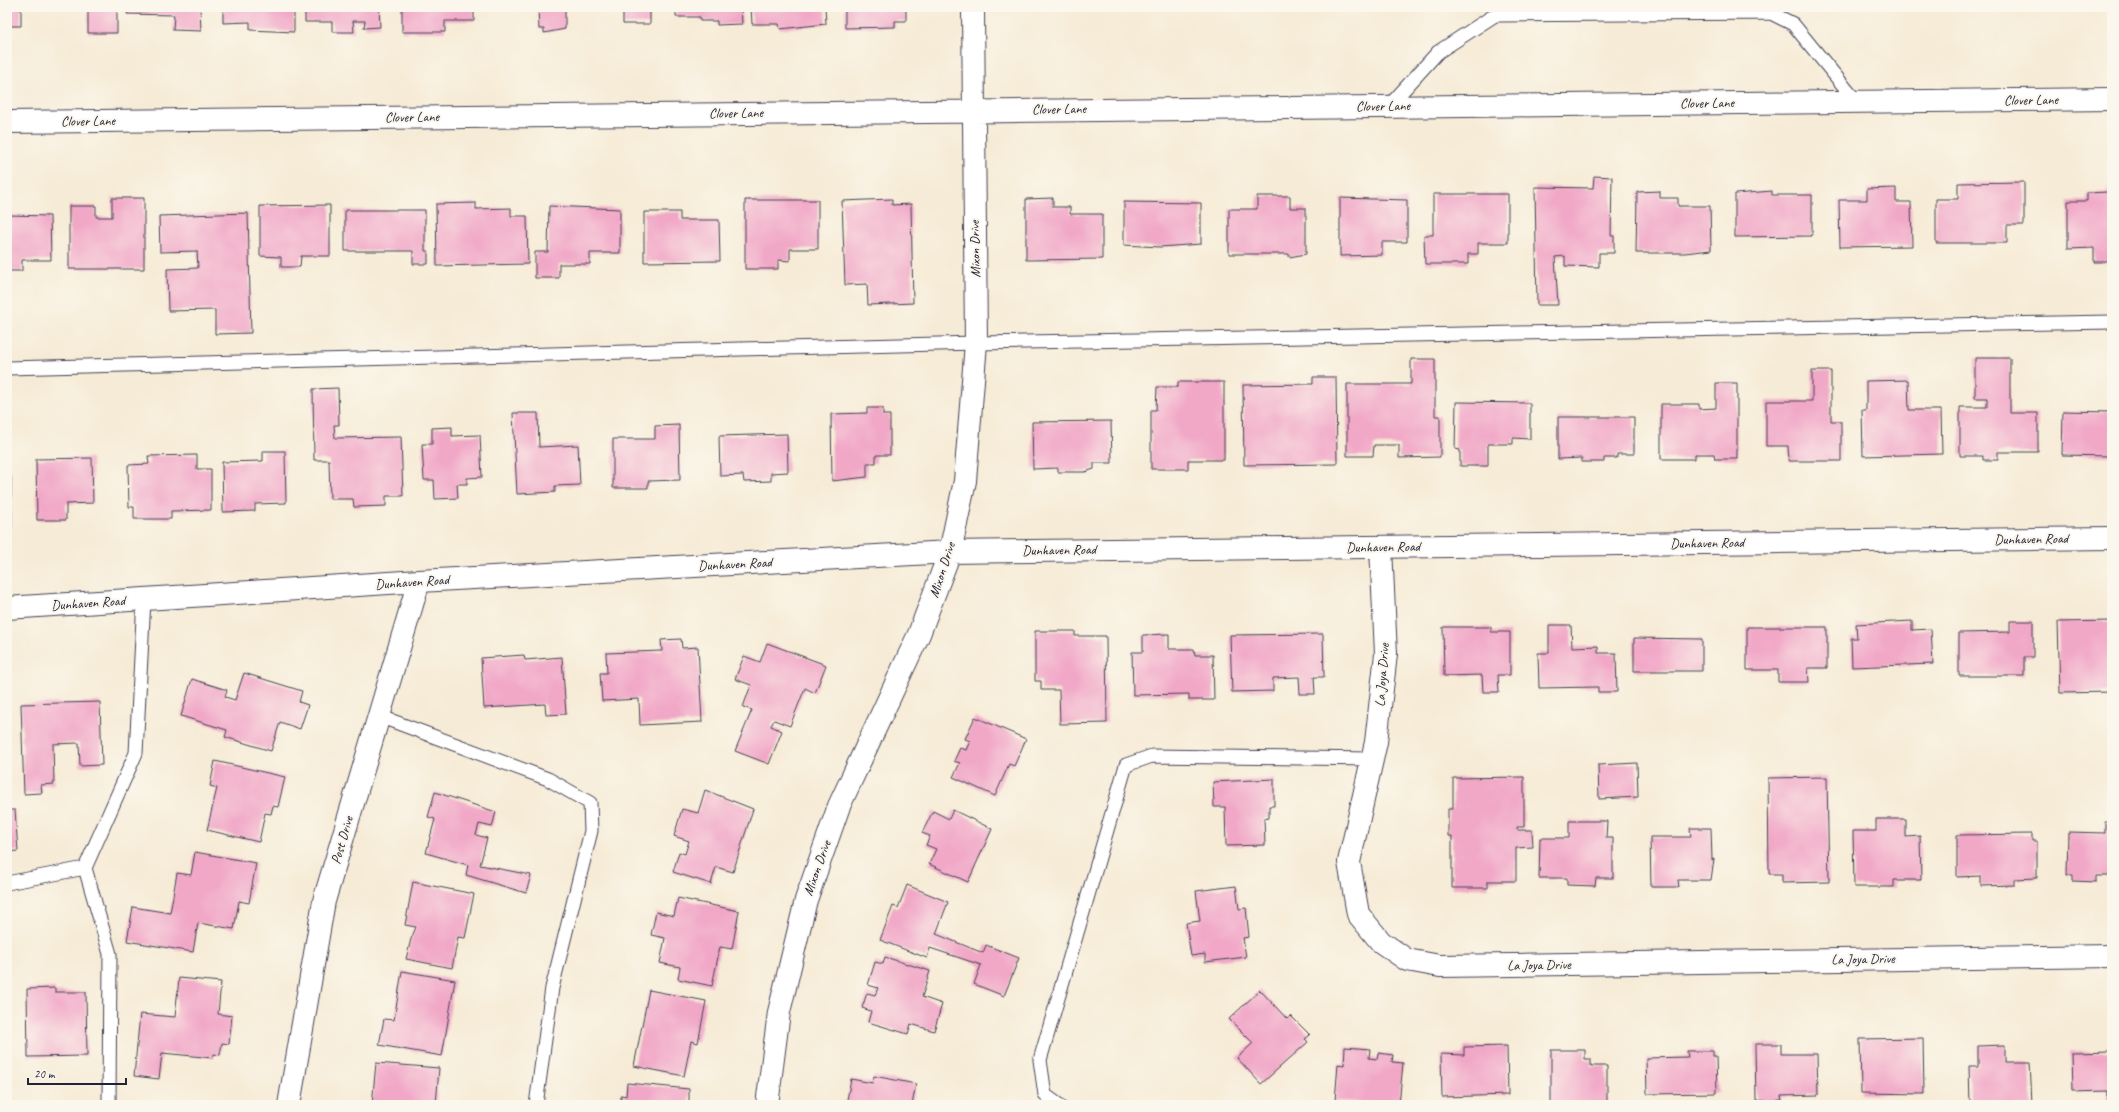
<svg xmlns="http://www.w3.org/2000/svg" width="2119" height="1112" viewBox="0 0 2119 1112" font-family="Caveat,sans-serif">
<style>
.building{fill:#f1a8c7}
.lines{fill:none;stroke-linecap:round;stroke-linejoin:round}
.lane-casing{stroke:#424052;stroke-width:15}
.street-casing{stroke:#424052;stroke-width:24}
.lane{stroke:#fff;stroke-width:13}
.street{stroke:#fff;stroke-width:22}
.labels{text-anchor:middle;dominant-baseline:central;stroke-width:4;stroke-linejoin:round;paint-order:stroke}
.street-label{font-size:14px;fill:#22223b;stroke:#fbf7ec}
</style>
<rect width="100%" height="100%" fill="#fbf7ec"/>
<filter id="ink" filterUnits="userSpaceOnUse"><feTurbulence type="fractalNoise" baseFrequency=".025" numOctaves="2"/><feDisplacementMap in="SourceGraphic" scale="8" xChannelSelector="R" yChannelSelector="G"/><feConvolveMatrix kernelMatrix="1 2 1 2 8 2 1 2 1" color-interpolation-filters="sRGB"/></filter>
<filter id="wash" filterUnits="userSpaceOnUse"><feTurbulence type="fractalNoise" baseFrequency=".012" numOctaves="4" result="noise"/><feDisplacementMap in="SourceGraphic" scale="16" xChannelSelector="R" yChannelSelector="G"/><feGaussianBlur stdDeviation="0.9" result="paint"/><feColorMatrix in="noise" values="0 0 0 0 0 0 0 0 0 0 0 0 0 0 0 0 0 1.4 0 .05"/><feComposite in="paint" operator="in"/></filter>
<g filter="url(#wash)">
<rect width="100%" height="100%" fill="#f6ebd6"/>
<g id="blocks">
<path class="building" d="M7,7h14v19h-14z
M88,7h29v26h-29z
M128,7h72l1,24 -28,-1 1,-15 -47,-1z
M223,7h71v25l-44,-2v-8l-27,1z
M305,7h74l1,20 -16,1 1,-7h-12l1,11h-22v-10h-27z
M402,7h72v14h-29v11h-43z
M538,7h27v22l-21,4v-4h-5z
M611,7h39v17h-27v-14l-12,-1z
M676,7h65l1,17 -25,1v-4h-17v-4h-24z
M751,7h74l1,17 -46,5 -1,-5h-27z
M845,7h61v14h-11v6l-50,1z
M1594,176l18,1 -1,59h3v17h-15v14l-34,-1v-10l-10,1 3,48h-21l-2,-118 58,1z
M2024,182v43h-17v18h-71v-44h22v-16z
M1896,188v14h15l1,44 -72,1 -1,-47h28v-11z
M2108,188h4v74h-18v-14l-26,1v-48h19v-8l21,-1z
M1660,191v7h18v8h32l1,44 -26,3h-49l1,-61z
M1772,191v4h40v41l-77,1v-43z
M1433,194h75v49h-30v11h-10v10h-43l-1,-29h9z
M1257,196h33v12h16v46l-17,3v-3h-60v-45h28z
M112,198h32v71h-75v-63h27v11h16z
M1053,198v9h17v7h32v45l-76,1v-61z
M1340,198l67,2v42h-25v13l-42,1z
M892,199v6l19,-1 2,99 -45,2 -1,-21 -22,1 -3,-84z
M745,200h73v49h-28v12l-12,-1v9h-33z
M1124,202l77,1v41l-41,3 -36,-2z
M476,203v6l35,-1v8h16l1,48 -91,2 -1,-62z
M330,205v51h-29l-1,11h-19v-10l-21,-1v-50z
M549,206l71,3v44h-30v11h-31v14h-24v-26h13z
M345,210h80v41h3v13h-15v-13h-68z
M644,212h36v8h39l1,41 -76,1z
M248,213l3,120 -36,1v-24l-47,1 -1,-42 31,-1 -1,-17 -37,1 -1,-36z
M7,215l43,1 1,44h-29v11h-15z
M1975,358h35v55h28v39h-40v8h-15v-4h-23v-49h27v-9h-12z
M1411,359h24v57h5v41l-41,1v-13h-25l-1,11h-26v-72h64z
M1812,371h19v50h10v40h-52l-1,-15h-22v-45h46z
M1313,377h23l1,87 -93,1 -1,-80 70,-1z
M1908,380l1,30h32l1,44 -79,2 -1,-46h4v-29z
M1178,382h46v78h-36v9h-37v-59h5l1,-23h21z
M1716,383h21v76h-22l-1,-5h-19v5h-34v-55h38v5l17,-1z
M338,388l1,37h-5l1,13 66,-1 2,59h-17v10l-32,1 -1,-8h-23l-1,-39h-15l-1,-71z
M1456,402l74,1v36l-17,-1v6h-25v22h-28v-16l-5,-1z
M867,408h16v7h7v40h-14v8h-9v14l-35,4 -1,-67 36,-1z
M2063,411l49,1 -1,44 -49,-1z
M513,413h25l1,34 39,-2 2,40 -25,1v6l-38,2z
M1558,417h76v37h-17v4h-13v4h-22v-4l-24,1z
M1111,421l1,42h-18v6l-9,3h-27v-4l-25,1 -1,-47z
M679,425l1,55 -32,1v7h-35v-49h42v-13z
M452,427v9l28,-1 2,42 -15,1v6h-10l1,14 -23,1 -1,-19h-10l-2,-36h10v-16z
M787,434l1,38 -17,1v8l-27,1 -1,-7 -23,1 -1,-40z
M263,451h22l1,52 -31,1v7l-32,1 -1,-50 41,-1z
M197,455v14h14v41l-40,1v8h-37v-12h-5l-1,-42 21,-1 -1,-8z
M92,458l1,45 -27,1v16h-29l-1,-61z
M7,475h4v52h-4z
M1912,621v9l19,-1 2,35 -81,3 -1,-29h6l-1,-14z
M2010,621h23v36h-9v19h-65v-43l51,-1z
M2112,621v71l-52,1 -2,-71z
M1549,625h22l1,22 26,-1v7h18l1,39h-19v-5l-59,1 -1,-35h11z
M1443,627h48v5h19v43h-12l1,17h-16l-1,-17 -38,1z
M1747,627h80v41h-19l1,14h-31v-12h-31z
M1035,631h40v5h31l1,87 -47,1 -1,-34h-18v-9h-6z
M1169,634v15h25l1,6h18l1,45h-25v-6l-56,1 -1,-43h11v-17z
M1323,634l1,43h-10l1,17h-15l-1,-17 -26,1v13l-41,1 -2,-57z
M1634,638l68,1v32h-68z
M681,639l1,9 16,-1 4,75 -62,3 -1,-26 -37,2 -2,-28h7l-1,-20 56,-2 -1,-11z
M767,643l59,22 -11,28 -10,-5 -15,38 -16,-6 -3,6 11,5 -13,33 -34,-13 17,-41 -9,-3 8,-22 -16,-6 9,-23 16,6z
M524,655l1,5 37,-3 4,57 -20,1 -1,-11 -61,4 -3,-50z
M244,673l58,18 -3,11 9,3 -8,24 -20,-7 -9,29 -46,-14 2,-7 -46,-14 11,-37 35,11 -2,7 10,3z
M100,702l2,63 -22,1 -1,-23 -26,1 1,40 -13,1 1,8 -18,1 -3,-90z
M975,717l51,22 -12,27 -5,-2 -14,32 -42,-19 7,-14 -6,-2 6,-13 6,2 4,-9 -5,-2z
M215,761l70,16 -7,30 -5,-1 -2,8 -6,-1 -6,29 -52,-12 10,-42 -7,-2z
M1637,763l1,34 -39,2 -1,-34z
M1524,777v50h-7v3h15l1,17 -17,1v33h-28v7h-36v-52h-4v-27h5v-31z
M1827,777l2,105 -47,1v-9h-13l-1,-96z
M1274,779v27h-5v12l-5,1 1,26 -39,1 -1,-39h-11l-1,-25z
M705,790l48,19 -20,63 -17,-5 -5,17 -38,-12 6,-20 6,2 4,-13 -15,-5 8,-27 16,4z
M435,792l61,20 -4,15 -13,-3 -3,11 11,3 -7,27 51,10 -5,18 -60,-18 2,-10 -42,-12 9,-34 -7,-2z
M7,810h8l3,41 -11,1z
M953,810l39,19 -24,53 -39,-18 7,-15 -10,-4 4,-9 -8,-3 11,-22 16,8z
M1876,819h30v18l14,-1 1,44h-27v7h-40l-1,-56h23z
M1569,821h38l-1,17h7v40h-17l-1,8 -28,-1v-7h-28l1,-40h29z
M2105,822h7v54h-16v6l-23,-1v-6h-6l1,-43 37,1z
M1690,828h21l1,32 2,-1 -3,21h-33l1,7h-28l-1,-50h41z
M2032,834v7h5v37l-23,1v6l-33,1v-10l-24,1v-42z
M195,852l61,11 -7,40 -10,-2 -5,28 -36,-6 -5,29 -66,-11 6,-34 37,6 7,-40 14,2z
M413,882l61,12 -9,44 -7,-1 -6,31 -46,-9 5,-20 5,-12 -11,-2z
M907,885l41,17 -12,32 47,19 3,-8 33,13 -15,38 -30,-12 7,-19 -51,-17 -3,10 -47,-18 13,-34 5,2z
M1236,886l3,23 7,-1 3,29 -6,1 3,19 -41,5v-8l-14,2 -5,-33 14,-2 -4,-30z
M678,898l61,13 -7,38 -12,-2 -8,39 -34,-7 2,-12 -20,-4 5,-25 -14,-3 5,-23 18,4z
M885,957l45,14 -8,26 20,7 -8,27 -23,-7 -3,10 -40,-12 3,-11 -9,-3 5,-15 8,2 3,-7 -10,-3 7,-23 8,2z
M402,971l53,9 -13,76 -63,-11 5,-26 10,1z
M179,978l42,4 -3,32 14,2 -3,28 -7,-1 -2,12 -6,-1 -1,4 -51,-5 -3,26 -25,-3 6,-62 35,3z
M55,988v4h31l1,64 -59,1 -1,-68z
M649,990l57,11 -8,42 -7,-2 -7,35 -50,-10z
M1260,990l27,29 4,-3 19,19 -5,4 3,3 -47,42 -24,-26 16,-15 -24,-24z
M1923,1038l1,56 -63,-1 -1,-54z
M1755,1044h26v10h36l1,41 -37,1 1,4 -26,1z
M2005,1045v17h25l2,43h-62l-1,-39h9v-20z
M1507,1046l1,49 -66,2 -1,-43 23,1v-8z
M1345,1047l25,2 -1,9 8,1 1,-6 15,2 -1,7 11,1 -4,42h-22v-2l-42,-2 3,-37 6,1z
M1551,1050h34v9h6v7h16v39h-56z
M1687,1051h26v5h3l1,37 -70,1 -1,-36 42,-1z
M2112,1051v52h-5v-13l-35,1 -1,-39z
M376,1063l63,5 -3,37h-64z
M874,1076l42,8 -4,21h-66l5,-26 21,4z
M627,1083l62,6v16h-69l1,-10 5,1z"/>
</g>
</g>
<g filter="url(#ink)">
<use href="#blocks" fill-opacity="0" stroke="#424052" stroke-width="1"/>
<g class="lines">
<defs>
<path id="lane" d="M1389,106l49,-54 57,-37 276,-2 22,11 63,77
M7,368l969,-25 1136,-21
M379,716l169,63 42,24 1,28 -39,157 -16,117
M85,868l51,-115 8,-154
M7,883l78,-15 25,86 -1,151
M1059,1105l-14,-10 -5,-35 86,-295 26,-9 221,3"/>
<path id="street" d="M7,122l2105,-23
M1381,547l5,107 -10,88 -27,120 9,52 23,28 26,18 33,6 672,-10
M7,608l412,-27 531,-29 1162,-14
M289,1105l35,-204 95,-320
M767,1105l12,-93 27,-112 33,-94 80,-172 31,-82 15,-71 11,-138 -3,-336"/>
</defs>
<use href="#lane" class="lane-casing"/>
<use href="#street" class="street-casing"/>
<use href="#lane" class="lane"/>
<use href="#street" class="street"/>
</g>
</g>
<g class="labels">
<g class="street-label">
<text transform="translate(2031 100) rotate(-1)">Clover Lane</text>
<text transform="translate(1707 103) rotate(-1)">Clover Lane</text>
<text transform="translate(1383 106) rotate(-1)">Clover Lane</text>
<text transform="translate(1059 109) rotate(-1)">Clover Lane</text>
<text transform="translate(736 113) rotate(-1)">Clover Lane</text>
<text transform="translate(412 117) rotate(-1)">Clover Lane</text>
<text transform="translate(88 121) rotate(-1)">Clover Lane</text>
<text transform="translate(975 249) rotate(-91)">Mixon Drive</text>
<text transform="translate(2031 539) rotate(-1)">Dunhaven Road</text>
<text transform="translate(1707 543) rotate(-1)">Dunhaven Road</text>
<text transform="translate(1383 547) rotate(-1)">Dunhaven Road</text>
<text transform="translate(1059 550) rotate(-1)">Dunhaven Road</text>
<text transform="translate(735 564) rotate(-3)">Dunhaven Road</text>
<text transform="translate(942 570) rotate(-72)">Mixon Drive</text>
<text transform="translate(412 582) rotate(-4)">Dunhaven Road</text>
<text transform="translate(88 603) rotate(-4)">Dunhaven Road</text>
<text transform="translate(1382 675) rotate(-86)">La Joya Drive</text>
<text transform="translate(342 840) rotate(-74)">Post Drive</text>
<text transform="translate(817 868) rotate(-70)">Mixon Drive</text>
<text transform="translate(1863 959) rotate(-1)">La Joya Drive</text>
<text transform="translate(1539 965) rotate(-1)">La Joya Drive</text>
</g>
</g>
<rect width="2119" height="1112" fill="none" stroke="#fbf7ec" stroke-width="24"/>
<path d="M28 1078v6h98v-6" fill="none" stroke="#22223b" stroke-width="2"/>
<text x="34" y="1078" font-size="12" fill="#22223b" stroke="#fbf7ec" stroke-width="3" paint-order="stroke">20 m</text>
</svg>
